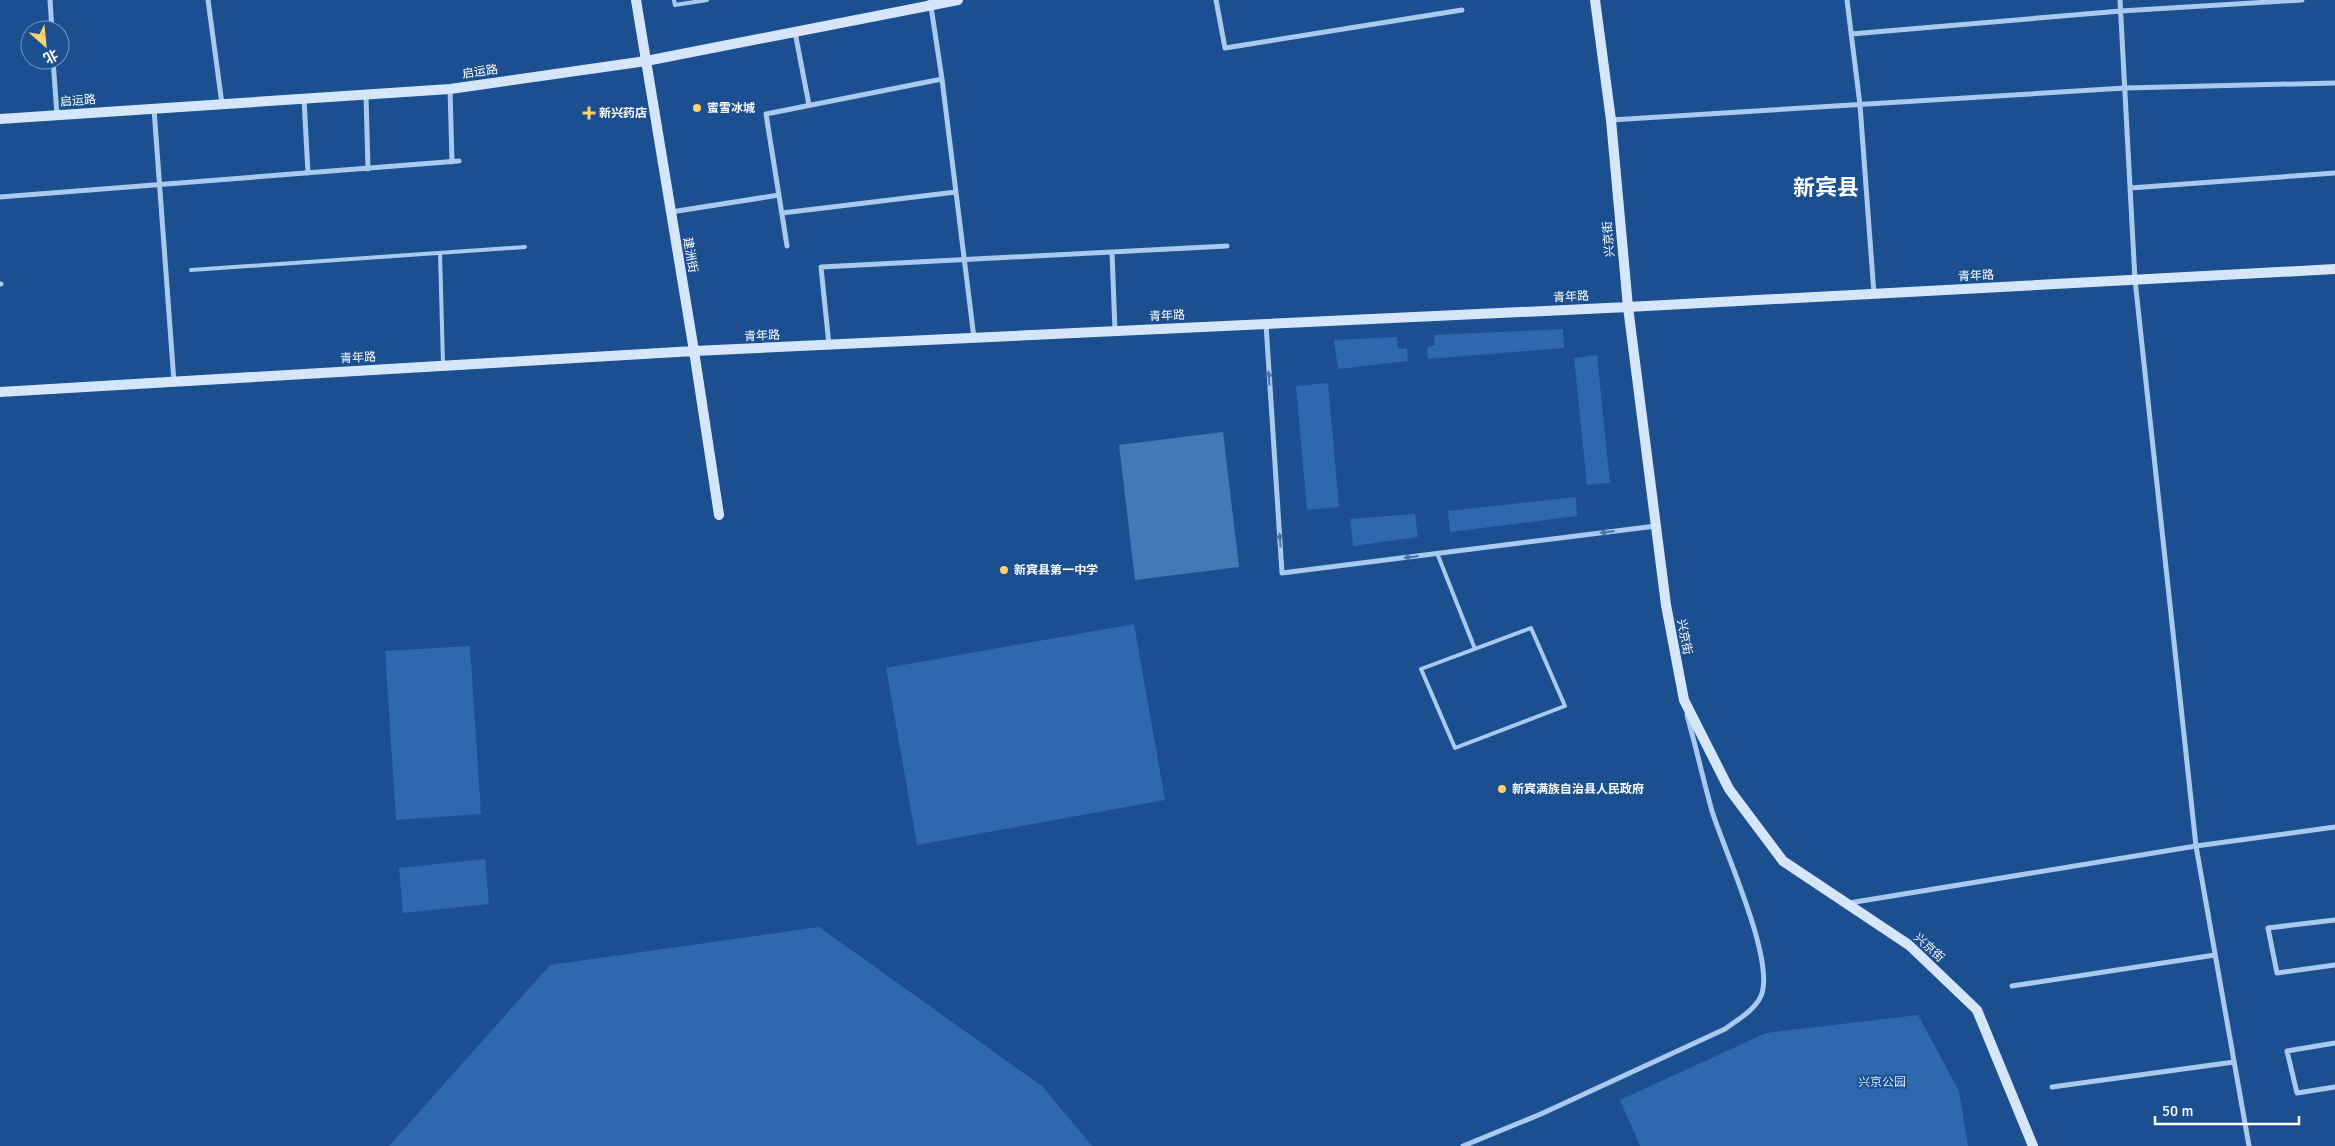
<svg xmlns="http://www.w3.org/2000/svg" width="2335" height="1146" viewBox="0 0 2335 1146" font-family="Signika,'Noto Sans SC',sans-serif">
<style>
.green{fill:#2e69ad}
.building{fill:#4478b7}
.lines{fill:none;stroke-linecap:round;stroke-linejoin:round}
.lane{stroke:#a9c9ee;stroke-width:4}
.street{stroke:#a9c9ee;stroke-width:5}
.secondary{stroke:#d6e6fa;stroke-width:10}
.oneway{fill:#4674ac}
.poi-dot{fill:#ffd166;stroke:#1b4f8f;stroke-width:2}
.labels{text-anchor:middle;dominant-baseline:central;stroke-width:4;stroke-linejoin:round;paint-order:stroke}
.street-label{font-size:12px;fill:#fff;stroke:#1b4f8f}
.poi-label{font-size:12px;font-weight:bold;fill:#fff;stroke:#1b4f8f;text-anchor:start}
.park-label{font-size:12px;fill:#cfe3fa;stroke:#1b4f8f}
.town-label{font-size:22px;font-weight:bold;fill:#fff;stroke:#1b4f8f}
</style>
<rect width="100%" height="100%" fill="#1b4f8f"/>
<path class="green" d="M1563,329l1,19 -136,11 -1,-12 8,-2 -1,-10z
M1397,337l1,11 9,1 1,12 -70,8 -4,-29z
M1597,355l13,128 -23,2 -13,-127z
M1328,383l11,124 -32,3 -11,-124z
M1576,497l1,19 -127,16 -2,-21z
M1415,514l3,23 -65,9 -3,-27z
M1134,624l31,176 -248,45 -31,-177z
M470,646l11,168 -85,6 -11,-169z
M485,859l4,45 -86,9 -4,-45z
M819,927l224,160 49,59h-703l161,-181z
M1918,1015l41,76 9,55h-328l-20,-46 146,-67z"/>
<path class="building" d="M1223,432l16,135 -104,13 -16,-135z"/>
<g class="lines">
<path class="lane" d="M674,0l1,5 32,-5
M440,253l3,111
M191,270l334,-23
M1437,553l38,96
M1531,628l34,78 -110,42 -34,-79z"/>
<path class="street" d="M50,0l2,30
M208,0l14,104
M930,0l12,79 32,259
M1216,0l9,48 237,-38
M1847,0l13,105 14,189
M2120,0l15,280 61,566 53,300
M795,32l14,73
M1851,34l270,-23 181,-11
M53,60l4,55
M450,89l2,73
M366,95l2,74
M304,99l4,74
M154,109l20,273
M1611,120l514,-32 210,-5
M2130,188l205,-15
M0,197l459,-36
M671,212l108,-17
M782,213l174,-21
M787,246l-21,-132 176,-35
M1112,252l3,79
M0,284h1
M1266,324l16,249 374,-47
M829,345l-8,-78 406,-21
M1849,903l347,-57 139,-19
M2335,920l-67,8 9,45 58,-8
M2012,986l203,-31
M2335,1043l-48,8 10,42 38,-6
M2052,1087l182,-25
M1463,1146l78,-32 184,-85c12,-9 29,-18 36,-33 15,-35 -37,-146 -49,-185 -9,-32 -16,-64 -25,-96"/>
<path class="secondary" d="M636,0l58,351 25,164
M1595,0l16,120 17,187 38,298 18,95 45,89 54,72 126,84 68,65 56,136
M0,119l450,-30 196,-28 312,-61
M0,392l694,-41 934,-44 707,-38"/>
</g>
<defs><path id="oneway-solid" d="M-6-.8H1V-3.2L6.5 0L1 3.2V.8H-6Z" transform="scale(1.25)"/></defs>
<g class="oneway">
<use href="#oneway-solid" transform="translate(1269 378) rotate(-94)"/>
<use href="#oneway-solid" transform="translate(1607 532) rotate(173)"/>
<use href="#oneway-solid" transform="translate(1280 540) rotate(-94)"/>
<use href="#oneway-solid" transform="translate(1411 557) rotate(173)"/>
</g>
<g class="poi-dot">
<circle cx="697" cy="108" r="5"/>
<path d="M586.5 105.5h5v5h5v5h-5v5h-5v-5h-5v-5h5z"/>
<circle cx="1004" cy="570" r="5"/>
<circle cx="1502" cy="789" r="5"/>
</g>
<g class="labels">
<g class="street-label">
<text transform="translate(480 72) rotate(-8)">启运路</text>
<text transform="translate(78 101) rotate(-4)">启运路</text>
<text transform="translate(1609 239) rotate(-95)">兴京街</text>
<text transform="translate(690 255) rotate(80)">建洲街</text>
<text transform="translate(1976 276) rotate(-3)">青年路</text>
<text transform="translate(1571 297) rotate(-3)">青年路</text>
<text transform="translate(1167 316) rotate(-3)">青年路</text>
<text transform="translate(762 336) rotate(-3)">青年路</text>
<text transform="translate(358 358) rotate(-3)">青年路</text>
<text transform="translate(1684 637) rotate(79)">兴京街</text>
<text transform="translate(1929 948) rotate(42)">兴京街</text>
</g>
<g class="poi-label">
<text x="707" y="108">蜜雪冰城</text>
<text x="599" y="113">新兴药店</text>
<text x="1014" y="570">新宾县第一中学</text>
<text x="1512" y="789">新宾满族自治县人民政府</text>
</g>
<g class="park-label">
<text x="1882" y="1082">兴京公园</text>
</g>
<g class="town-label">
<text x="1826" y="187">新宾县</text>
</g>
</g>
<g transform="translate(45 45) rotate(153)"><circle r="24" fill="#1b4f8f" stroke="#7695bc"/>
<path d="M0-4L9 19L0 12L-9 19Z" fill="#ffd166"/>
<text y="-8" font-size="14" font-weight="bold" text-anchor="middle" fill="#ffffff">北</text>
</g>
<path d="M2155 1116v8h144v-8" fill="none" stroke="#ffffff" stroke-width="2.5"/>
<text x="2162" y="1116" font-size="15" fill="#ffffff" stroke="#1b4f8f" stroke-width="4" paint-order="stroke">50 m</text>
</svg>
